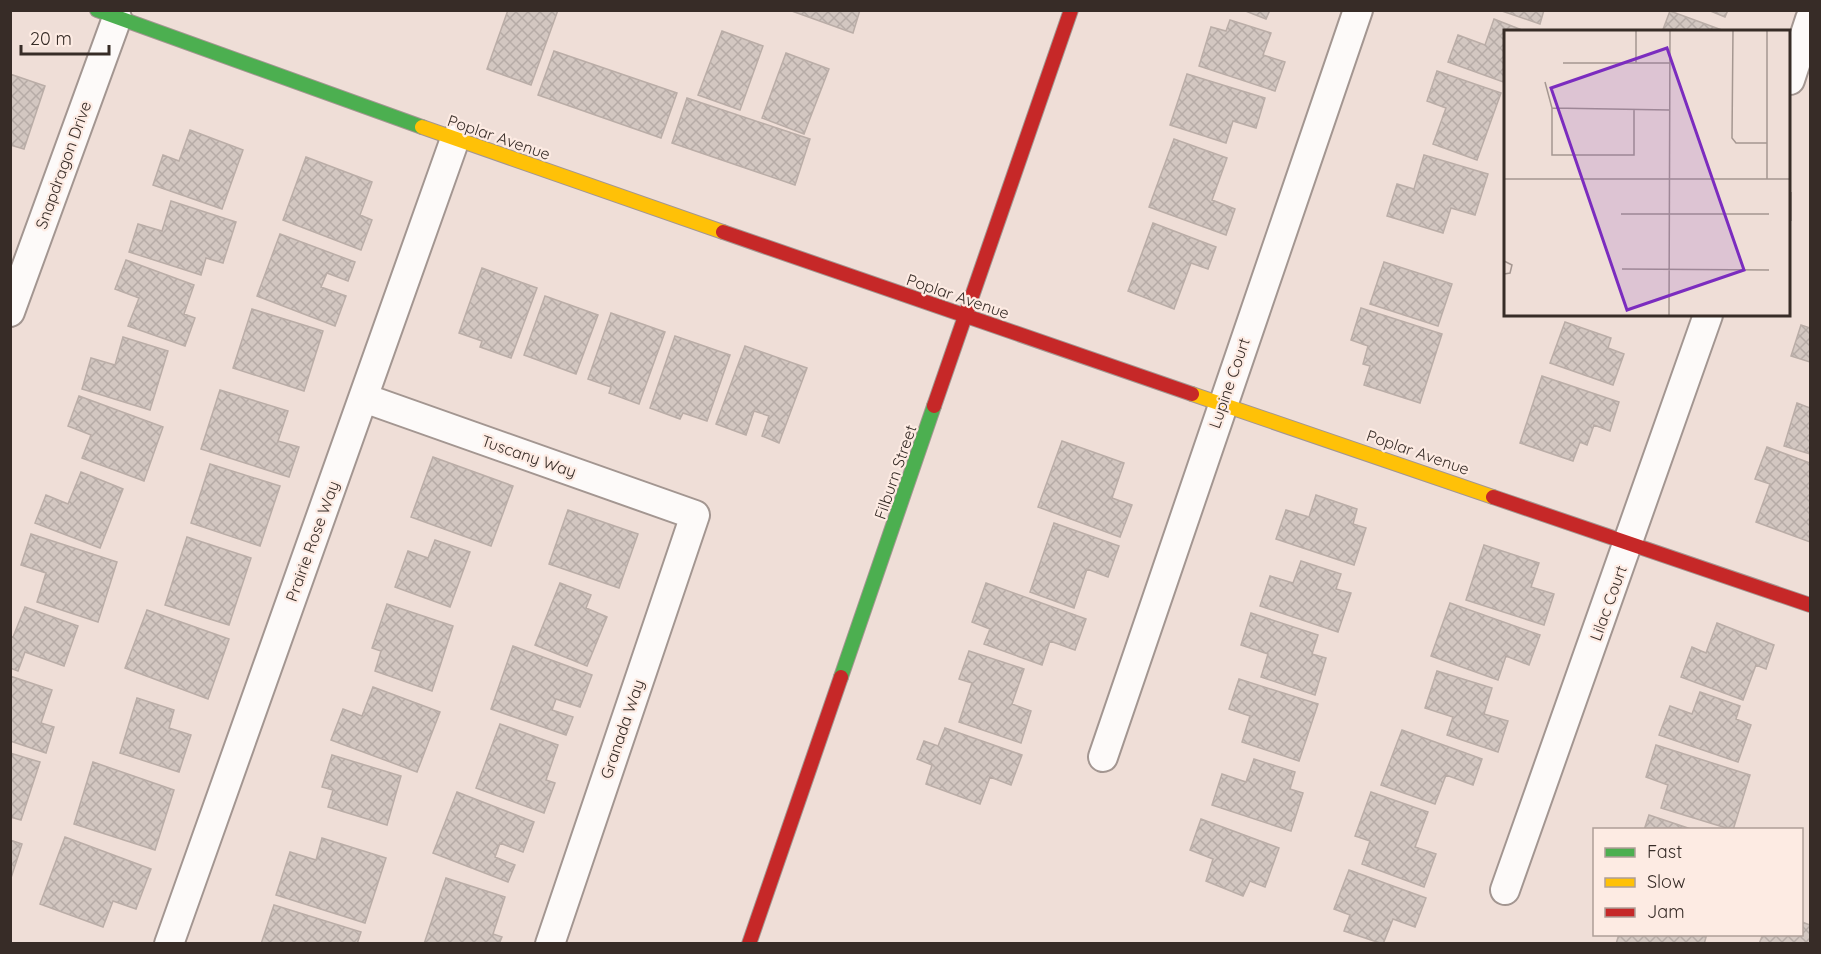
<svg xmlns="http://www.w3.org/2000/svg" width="1821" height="954" viewBox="0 0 1821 954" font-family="Quicksand,sans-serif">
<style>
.building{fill:url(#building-cross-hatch);stroke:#baada7;stroke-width:1.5}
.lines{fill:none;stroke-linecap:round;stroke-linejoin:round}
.street-casing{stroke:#a39691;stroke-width:32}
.fast-casing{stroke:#a39691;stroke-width:16}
.slow-casing{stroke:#a39691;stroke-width:16}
.jam-casing{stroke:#a39691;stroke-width:16}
.street{stroke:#fdfaf9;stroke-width:28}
.fast{stroke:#4caf50;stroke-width:14}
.slow{stroke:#ffc107;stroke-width:14}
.jam{stroke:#c62828;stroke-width:14}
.labels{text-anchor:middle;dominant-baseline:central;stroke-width:4.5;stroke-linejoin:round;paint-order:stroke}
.street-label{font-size:16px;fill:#372c27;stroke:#fdebe3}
.inset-road{fill:none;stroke:#a59791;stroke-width:1.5}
.view{fill:#7b2cbf;fill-opacity:0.15;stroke:#7b2cbf;stroke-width:3}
.inset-edge{fill:none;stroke:#372c27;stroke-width:3}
</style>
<defs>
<pattern id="building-cross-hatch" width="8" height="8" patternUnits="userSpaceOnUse" patternTransform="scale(1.5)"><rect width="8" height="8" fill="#d3c7c1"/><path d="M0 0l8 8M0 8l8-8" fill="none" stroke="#b6aba6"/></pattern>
</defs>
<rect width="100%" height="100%" fill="#efded7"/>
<path class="building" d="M508,10h50l-27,75 -44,-16z
M789,10h71l-7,23z
M1243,10h27l-4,9z
M1499,10h45l-4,14z
M1708,10h20l-3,7z
M1670,11l52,19v2h-60z
M1494,19l33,13h-21v51l-58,-21 10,-27 27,10z
M1230,20l41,13 -8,22 22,7 -10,29 -76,-25 12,-39 15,4z
M722,31l41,15 -23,64 -42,-15z
M554,51l123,42 -16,45 -123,-43z
M786,53l43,16 -25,65 -42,-16z
M1437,71l64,22 -24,67 -44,-16 13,-36 -19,-7z
M10,74l35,12 -21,63 -14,-4z
M1187,74l78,24 -9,30 -23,-7 -7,22 -56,-18z
M687,98l123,41 -15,46 -123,-42z
M190,130l53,20 -21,59 -69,-24 10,-30 16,6z
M1174,139l53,19 -15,42 23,9 -9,26 -77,-28z
M1424,155l64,19 -13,41 -24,-7 -8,25 -56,-17 10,-32 17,5z
M306,157l66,25 -12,33 12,5 -11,30 -78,-30z
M171,201l65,21 -13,41 -17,-5 -5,17 -72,-23 9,-28 24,7z
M1153,223l63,24 -8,22 -17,-6 -17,46 -46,-18z
M280,234l75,28 -7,19 -21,-8 -6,14 25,9 -11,30 -78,-30z
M126,260l68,25 -10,29 11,4 -10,28 -57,-20 11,-28 -24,-9z
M1384,262l68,22 -14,42 -68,-22z
M482,268l55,20 -26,70 -31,-11 2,-6 -23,-8z
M545,296l53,19 -22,59 -52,-19z
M1361,308l81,26 -22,69 -56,-18 6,-19 -7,-2 5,-18 -17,-6z
M252,309l71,22 -19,60 -71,-23z
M611,313l54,19 -26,72 -30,-11 2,-6 -23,-8z
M1565,322l46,16 -3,10 16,6 -11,31 -63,-22z
M1801,325l9,3v34l-19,-6z
M675,336l55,19 -23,66 -24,-8 -3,6 -30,-11z
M123,337l45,14 -18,59 -68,-21 9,-31 24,7z
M745,346l62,22 -28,75 -17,-7 7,-20 -15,-5 -8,24 -30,-11z
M1542,376l77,26 -9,29 -16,-6 -7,20 -7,-3 -7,19 -53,-18z
M220,390l68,21 -10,30 21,6 -10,30 -88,-28z
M79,396l84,31 -19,54 -62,-23 9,-23 -23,-9z
M1797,403l13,5v46l-26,-8z
M1062,441l62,22 -12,35 20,7 -12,32 -82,-30z
M1767,447l43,16v79l-54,-20 14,-38 -15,-5z
M433,457l80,29 -22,60 -80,-29z
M210,464l70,22 -20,60 -69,-23z
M81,472l42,17 -23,59 -65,-25 11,-28 22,9z
M1316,495l41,14 -4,15 13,4 -12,37 -78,-26 10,-29 23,7z
M568,510l70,24 -19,54 -70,-24z
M1054,523l65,23 -11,31 -21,-8 -13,39 -44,-16z
M31,534l86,28 -19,60 -61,-20 9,-29 -25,-8z
M187,537l64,21 -22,67 -64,-20z
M435,540l35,12 -20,55 -55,-20 13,-36 20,7z
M1484,545l55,18 -8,24 23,7 -10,31 -78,-25z
M1301,561l40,13 -5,15 15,4 -13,39 -78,-26 10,-30 23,7z
M560,583l31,12 -5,13 21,9 -20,49 -52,-21z
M986,583l100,36 -11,31 -25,-9 -8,24 -58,-21 6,-15 -18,-7z
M1450,603l90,32 -11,30 -23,-9 -8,24 -67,-24z
M387,604l66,22 -21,65 -57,-20 6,-20 -9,-3z
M25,607l53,19 -14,40 -39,-14 -7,19 -8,-3v-32l3,1z
M147,610l82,29 -21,60 -83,-31z
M1251,613l67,22 -6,19 14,4 -11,37 -54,-18 7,-23 -27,-9z
M1717,623l57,22 -8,24 -10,-4 -13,35 -62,-23 11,-30 14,6z
M513,646l79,29 -12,32 -24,-8 -4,11 21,7 -7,18 -75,-26z
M969,651l55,18 -12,35 19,7 -10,32 -62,-21 13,-39 -13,-4z
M1437,671l55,17 -8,26 24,7 -10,31 -51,-17 6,-18 -28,-9z
M10,676l42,14 -11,33 13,4 -8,26 -36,-12z
M1239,679l79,25 -19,57 -57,-19 8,-26 -21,-7z
M373,687l67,25 -23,60 -86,-32 12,-31 19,7z
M1700,692l40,14 -4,13 15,6 -13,37 -79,-27 11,-29 22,8z
M137,698l37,12 -5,18 22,7 -12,37 -59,-19z
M500,724l58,21 -12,35 9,3 -11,30 -68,-25z
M945,728l77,27 -11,30 -21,-8 -10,27 -54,-20 6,-19 -15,-6 7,-18 14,5z
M1402,730l80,29 -9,26 -27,-10 -11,29 -54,-19z
M1656,745l94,30 -17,55 -72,-22 7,-23 -22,-8z
M10,753l30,9 -19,58 -11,-3z
M332,755l69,21 -14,49 -59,-18 5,-17 -11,-3z
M1254,759l41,13 -5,17 13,4 -12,38 -79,-26 10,-31 24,8z
M93,762l81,28 -19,60 -81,-26z
M457,792l77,30 -11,30 -23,-9 -5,14 20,8 -7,17 -75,-29z
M1371,792l57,20 -13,35 21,7 -12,33 -62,-23 8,-23 -15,-5z
M1649,815l45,15h-50z
M1201,819l78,29 -14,39 -15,-6 -7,15 -37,-15 7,-22 -23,-9z
M65,837l86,32 -15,40 -23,-8 -10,26 -63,-23z
M322,838l64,20 -21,65 -89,-28 14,-43 26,8z
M10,840l12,4 -12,37z
M1349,870l77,28 -11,29 -22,-8 -10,25 -39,-13 6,-16 -16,-6z
M446,878l59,19 -12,37 9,3 -3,7h-75z
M274,905l87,27 -4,12h-96z
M1802,922l8,3v19h-51l4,-10h39z
M1619,934h88l-3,10h-88z"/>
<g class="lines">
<defs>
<path id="street" d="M1790,80l20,-61
M10,312l107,-294
M364,398l331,117 -145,429
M1103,757l255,-747
M1505,890l203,-575
M169,944l286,-805"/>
<path id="fast" d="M97,10l325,117
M841,677l93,-271"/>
<path id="slow" d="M422,127l301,105
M1192,394l301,103"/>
<path id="jam" d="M723,232l469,162
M934,406l137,-396
M1493,497l317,108
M749,944l92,-267"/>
</defs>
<use href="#street" class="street-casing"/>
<use href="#fast" class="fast-casing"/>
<use href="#slow" class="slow-casing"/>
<use href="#jam" class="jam-casing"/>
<use href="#street" class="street"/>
<use href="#fast" class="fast"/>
<use href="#slow" class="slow"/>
<use href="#jam" class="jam"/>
</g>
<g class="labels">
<g class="street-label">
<text transform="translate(499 137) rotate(19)">Poplar Avenue</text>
<text transform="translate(63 165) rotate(-70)">Snapdragon Drive</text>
<text transform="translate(958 296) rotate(19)">Poplar Avenue</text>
<text transform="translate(1229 383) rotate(-71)">Lupine Court</text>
<text transform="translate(1418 452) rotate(19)">Poplar Avenue</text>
<text transform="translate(529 456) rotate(19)">Tuscany Way</text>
<text transform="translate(895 472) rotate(-71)">Filburn Street</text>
<text transform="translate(312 541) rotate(-70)">Prairie Rose Way</text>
<text transform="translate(1608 603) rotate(-70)">Lilac Court</text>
<text transform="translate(622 729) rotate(-71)">Granada Way</text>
</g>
</g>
<g transform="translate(1504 30)">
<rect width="286" height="286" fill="#efded7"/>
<path class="inset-road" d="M229,0l-1,108 4,5h31M59,33h107M132,33v-33M41,52l7,26v47h82v-46M48,78l117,2M0,149h287M263,149v-149M287,162v29M117,184h148M0,231l8,4 -2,8 -6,1M118,239l147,1M165,286l1,-286"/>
<path class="view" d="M163,18l77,222 -117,40 -76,-222z"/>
<rect width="286" height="286" class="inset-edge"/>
</g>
<rect width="1821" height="954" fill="none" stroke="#372c27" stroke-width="24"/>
<rect x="1593" y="828" width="210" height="108" fill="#fdebe3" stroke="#ae9f98" stroke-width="1.5"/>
<rect x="1605" y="848" width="30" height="9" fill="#4caf50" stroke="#ae9f98" stroke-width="1.5"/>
<text x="1647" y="858" font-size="18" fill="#372c27">Fast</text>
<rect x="1605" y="878" width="30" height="9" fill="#ffc107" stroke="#ae9f98" stroke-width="1.5"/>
<text x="1647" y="888" font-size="18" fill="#372c27">Slow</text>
<rect x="1605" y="908" width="30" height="9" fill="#c62828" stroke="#ae9f98" stroke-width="1.5"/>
<text x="1647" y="918" font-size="18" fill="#372c27">Jam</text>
<path d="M21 45v9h88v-9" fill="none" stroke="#372c27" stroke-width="3"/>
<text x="30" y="45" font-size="18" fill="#372c27" stroke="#fdebe3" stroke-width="4.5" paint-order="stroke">20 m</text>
</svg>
